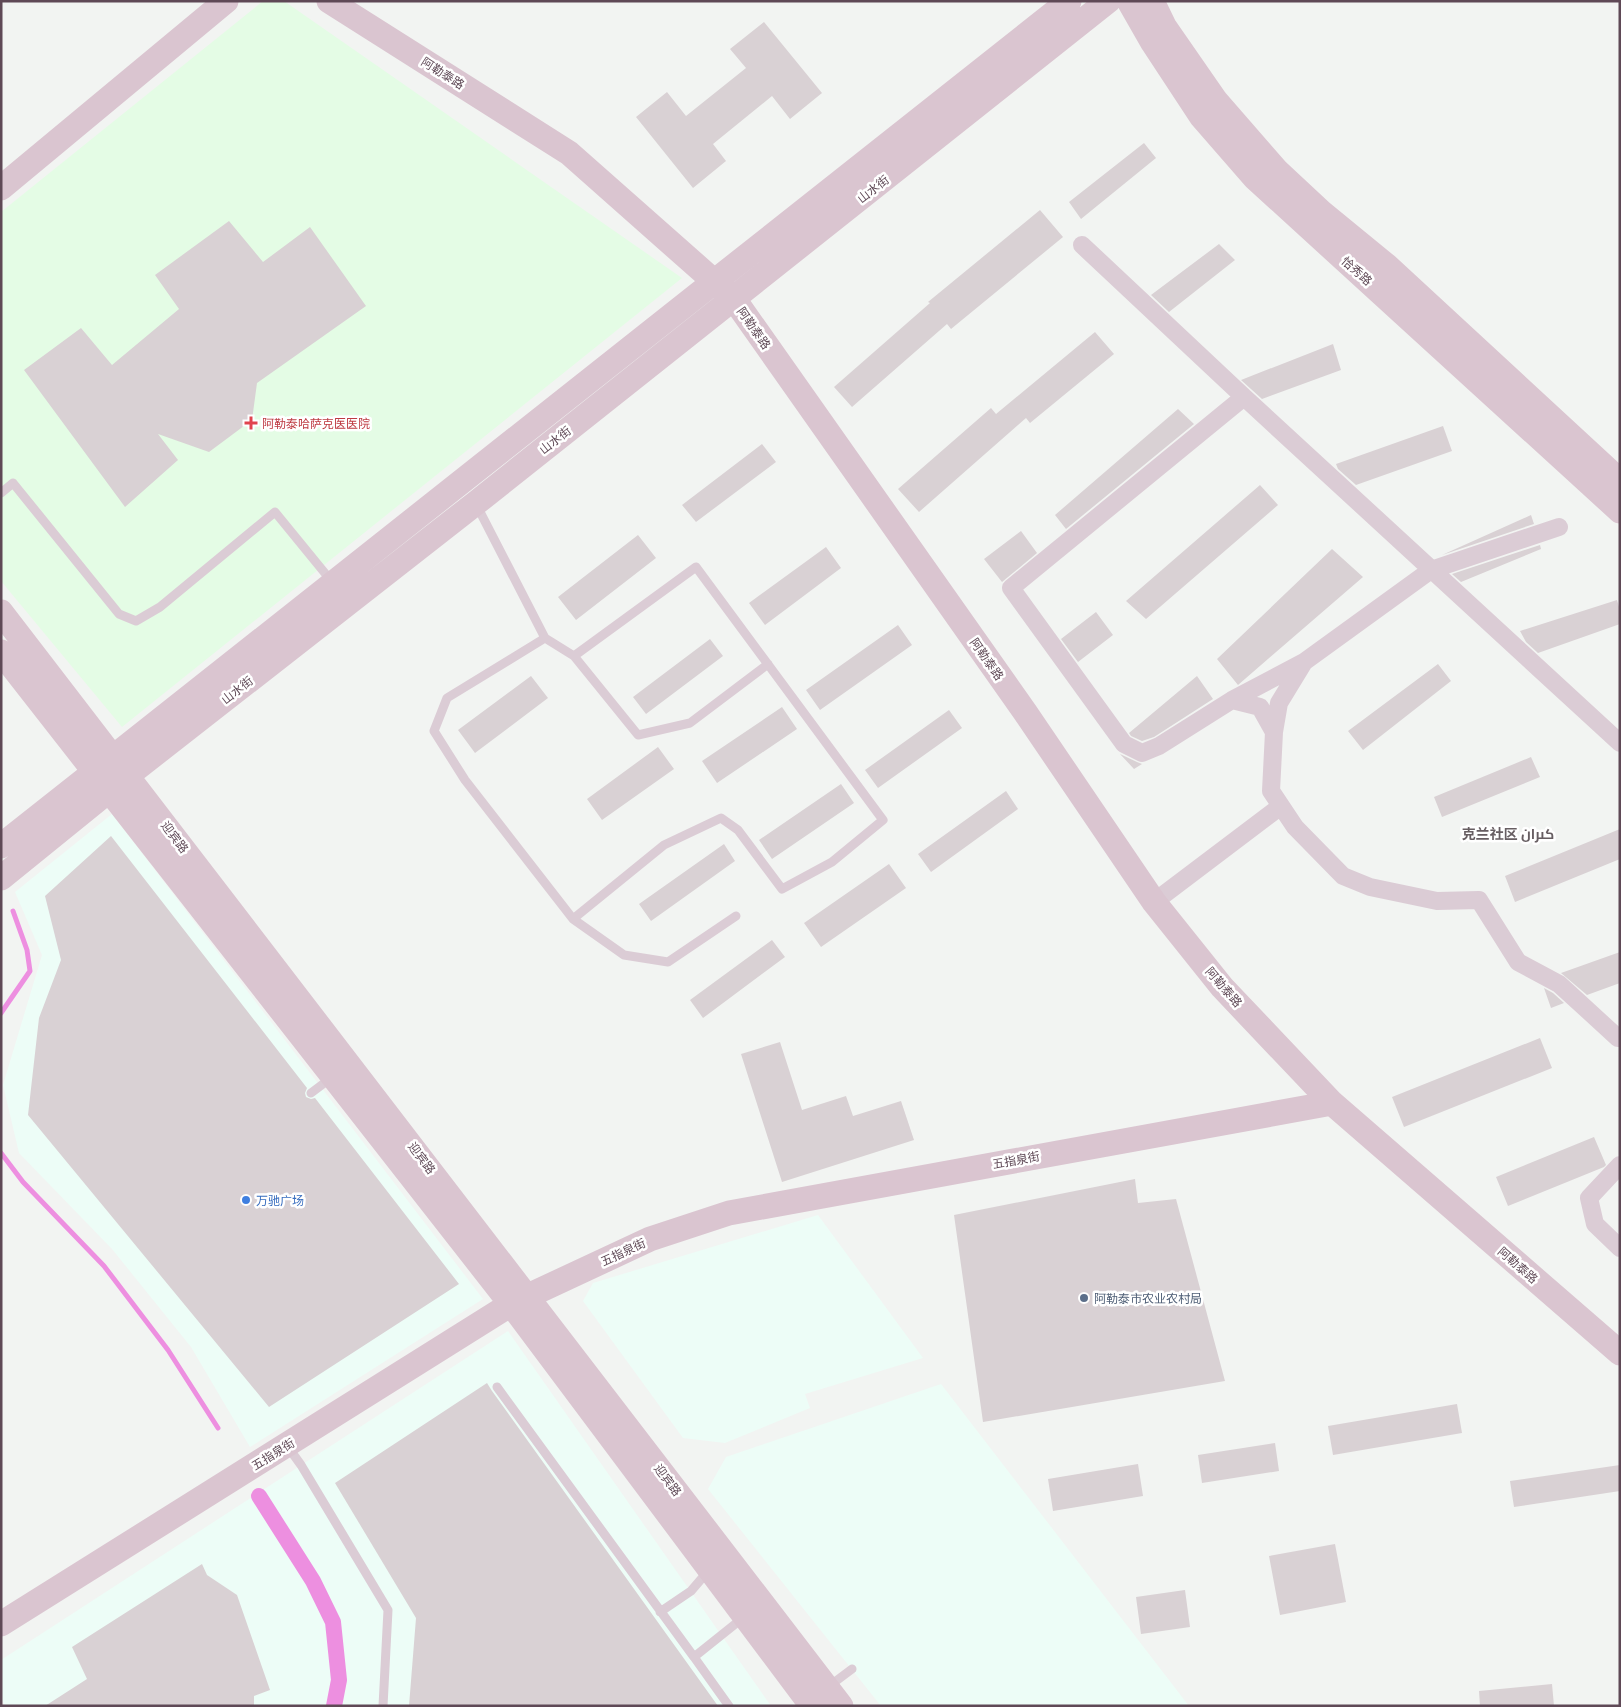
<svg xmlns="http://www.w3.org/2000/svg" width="1621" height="1707" viewBox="0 0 1621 1707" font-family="'Titillium Web',Cairo,'Noto Sans SC',sans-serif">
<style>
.commercial{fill:#edfdf7}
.medical{fill:#e4fce5}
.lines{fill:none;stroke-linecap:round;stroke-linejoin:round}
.stream{stroke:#ed8fe0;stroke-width:5}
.canal{stroke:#ed8fe0;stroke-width:16}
.building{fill:#d9d1d4}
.lane{stroke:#dbccd5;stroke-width:9}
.street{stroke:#dbccd5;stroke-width:18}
.secondary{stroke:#dac5d0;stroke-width:25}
.health-dot{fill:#e0444e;stroke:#fff;stroke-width:2}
.shop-dot{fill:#3f7fe0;stroke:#fff;stroke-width:2}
.service-dot{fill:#5c6f8a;stroke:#fff;stroke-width:2}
.labels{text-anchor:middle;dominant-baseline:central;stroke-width:5;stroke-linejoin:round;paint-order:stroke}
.street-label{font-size:12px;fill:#5f4956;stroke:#fff}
.health-label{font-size:12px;fill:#be3a42;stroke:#fff;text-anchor:start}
.shop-label{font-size:12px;fill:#366cbe;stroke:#fff;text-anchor:start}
.service-label{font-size:12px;fill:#4e5e75;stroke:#fff;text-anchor:start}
.neighbourhood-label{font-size:14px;font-weight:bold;fill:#675e62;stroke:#fff}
</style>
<rect width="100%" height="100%" fill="#f2f4f2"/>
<path class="commercial" d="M112,814l371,485 -233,148 -59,-100 -79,-98 -93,-96 -16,-68 39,-130 -27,-63z
M818,1215l105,143 -118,36 5,14 -85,35 -42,-5 -100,-137 10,-18z
M508,1331l263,375h-766l-4,-10v-36z
M941,1384l248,322h-308l-173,-217 18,-32z"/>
<path class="medical" d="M263,1h21l398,277 -560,449 -121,-146v-369z"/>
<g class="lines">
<path class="stream" d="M1,1013l29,-42 -3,-21 -14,-39
M1,1153l22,29 81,84 64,84 50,78"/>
<path class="canal" d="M259,1496l54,85 20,41 6,58 -5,26"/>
</g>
<path class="building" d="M764,22l58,71 -32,26 -18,-23 -59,48 13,17 -33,27 -57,-71 31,-25 19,24 60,-48 -16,-19z
M1144,143l12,15 -75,61 -12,-17z
M1040,210l23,27 -112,92 -4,-5 -95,83 -18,-20 96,-84 -2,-1z
M229,221l34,41 47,-35 56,79 -109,77 -5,37 -43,32 -51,-18 20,26 -53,47 -101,-137 57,-42 31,37 67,-56 -24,-34z
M1219,244l16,16 -66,52 -18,-17z
M1095,332l19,22 -84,69 -4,-5 -107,94 -21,-23 93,-81 5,6z
M1333,344l8,26 -79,29 -21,-19z
M1178,409l16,15 -128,105 -11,-14z
M1443,426l9,25 -96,34 -18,-16 -2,-5z
M762,444l14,18 -80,60 -14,-17z
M1260,485l18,20 -132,114 -20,-18z
M1531,515l3,9 -92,31z
M1021,531l16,22 -35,29 -18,-23z
M638,535l18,23 -80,62 -18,-23z
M1540,545l1,4 -80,33 -9,-8z
M826,547l15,21 -76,57 -16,-22z
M1332,549l31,28 -125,108 -21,-26z
M1617,600l3,10v14l-82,29 -12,-11 -6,-11z
M1096,612l17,23 -35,27 -17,-23z
M898,625l14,20 -92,65 -14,-20z
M710,639l13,17 -77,58 -13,-17z
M1438,664l13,17 -88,69 -15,-19z
M531,676l17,22 -73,55 -17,-23z
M1197,676l16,23 -59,38 -12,4 -11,-5 -2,-3z
M782,707l15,22 -80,54 -15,-22z
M949,710l13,18 -84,60 -13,-18z
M658,747l16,22 -72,51 -15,-21z
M1120,754l17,8 5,2 -8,5z
M1531,757l9,20 -98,40 -8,-20z
M841,784l13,19 -82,56 -13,-19z
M1006,791l12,18 -87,63 -13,-18z
M1620,829v30l-105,43 -10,-26z
M111,836l196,252 -2,5 1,4 5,2 4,-1 144,186 -190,123 -241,-292 11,-97 22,-58 -16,-64z
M724,844l11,17 -84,60 -12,-17z
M889,864l17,24 -85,59 -17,-24z
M772,940l13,17 -82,61 -13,-18z
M1620,952v31l-33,12 -26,-22z
M1544,988l9,5 11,10 -13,5z
M1540,1038l12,30 -148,59 -12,-30z
M780,1042l22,68 44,-14 7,20 48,-15 13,39 -132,42 -41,-128z
M1594,1137l12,28 -2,2 -96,39 -12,-29z
M1135,1179l3,24 38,-4 49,182 -242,41 -29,-207z
M487,1383l5,8 226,315h-309l7,-88 -81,-135z
M1457,1404l5,29 -129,22 -5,-29z
M1275,1443l4,28 -77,12 -4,-28z
M1138,1464l5,32 -90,15 -5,-32z
M1620,1465v26l-106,16 -4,-26z
M1335,1544l11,58 -66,13 -11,-59z
M202,1564l5,11 30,20 33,95 -16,6v10h-209l42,-27 -15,-32z
M1185,1590l5,37 -49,7 -5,-37z
M1552,1684l2,22h-74l-1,-15z"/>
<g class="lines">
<path class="lane" d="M1,493l12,-10 106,131 17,7 24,-14 115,-95 58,71
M477,506l68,132 29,18 122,-89 187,253 -51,42 -50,27 -44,-59 -17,-12 -57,27 -91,74
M545,638l-98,60 -13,33 31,49 108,139 51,36 44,7 68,-46
M574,656l64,79 52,-12 78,-59
M311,1093l20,-15
M497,1387l197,270
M288,1447l13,18 87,145 -5,96
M660,1612l31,-21 18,-21
M828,1687l24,-18
M729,1706l-35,-49 50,-40"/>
<path class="street" d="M1082,245l162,152 376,346
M1244,397l-233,191 113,156 18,9 17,-7 73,-46 72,-38
M1559,527l-128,43 -127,92 -25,41 -5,29 -3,59 24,36 48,49 27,11 67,14 42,-1 39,62 41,22 59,54h2
M1232,700l28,7 14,25
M1154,902l127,-96
M1620,1165l-31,33 6,26 25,24"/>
<path class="secondary" d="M329,1l240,152 165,146 291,413 129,190 68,85 110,116 288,250
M1129,1l24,42 48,73 54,62 365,333
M1152,1l12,25 52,75 61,70 44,41 66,54 233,215
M1,188l225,-187
M1,612l840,1094
M1,652l510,652 301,402
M1,846l1068,-845
M1,878l127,-103 348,-272 632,-502
M1,1624l510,-320 139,-65 79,-26 603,-110"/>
</g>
<path class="health-dot" d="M248.5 415.5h5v5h5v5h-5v5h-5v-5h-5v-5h5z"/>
<circle class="shop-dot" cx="246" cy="1200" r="5"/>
<circle class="service-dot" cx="1084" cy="1298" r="5"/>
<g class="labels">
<g class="street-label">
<text transform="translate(443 73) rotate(32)">阿勒泰路</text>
<text transform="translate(873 189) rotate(-38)">山水街</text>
<text transform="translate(1357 271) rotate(42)">恰秀路</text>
<text transform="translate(754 328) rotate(55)">阿勒泰路</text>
<text transform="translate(555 440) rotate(-38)">山水街</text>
<text transform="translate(987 659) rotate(55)">阿勒泰路</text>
<text transform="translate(237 690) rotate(-38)">山水街</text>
<text transform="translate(175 837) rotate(53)">迎宾路</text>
<text transform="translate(1224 987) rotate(49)">阿勒泰路</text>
<text transform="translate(422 1158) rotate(53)">迎宾路</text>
<text transform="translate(1016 1160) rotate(-10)">五指泉街</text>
<text transform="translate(623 1252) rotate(-25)">五指泉街</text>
<text transform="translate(1518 1265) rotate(41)">阿勒泰路</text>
<text transform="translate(273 1454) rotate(-32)">五指泉街</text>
<text transform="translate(668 1480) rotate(53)">迎宾路</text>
</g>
<g class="health-label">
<text x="262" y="423">阿勒泰哈萨克医医院</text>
</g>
<g class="shop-label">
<text x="256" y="1200">万驰广场</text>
</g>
<g class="service-label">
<text x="1094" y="1298">阿勒泰市农业农村局</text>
</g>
<g class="neighbourhood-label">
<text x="1508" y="833">克兰社区 كىران</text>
</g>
</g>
<rect width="1621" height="1707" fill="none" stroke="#5f4956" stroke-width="5"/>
</svg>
